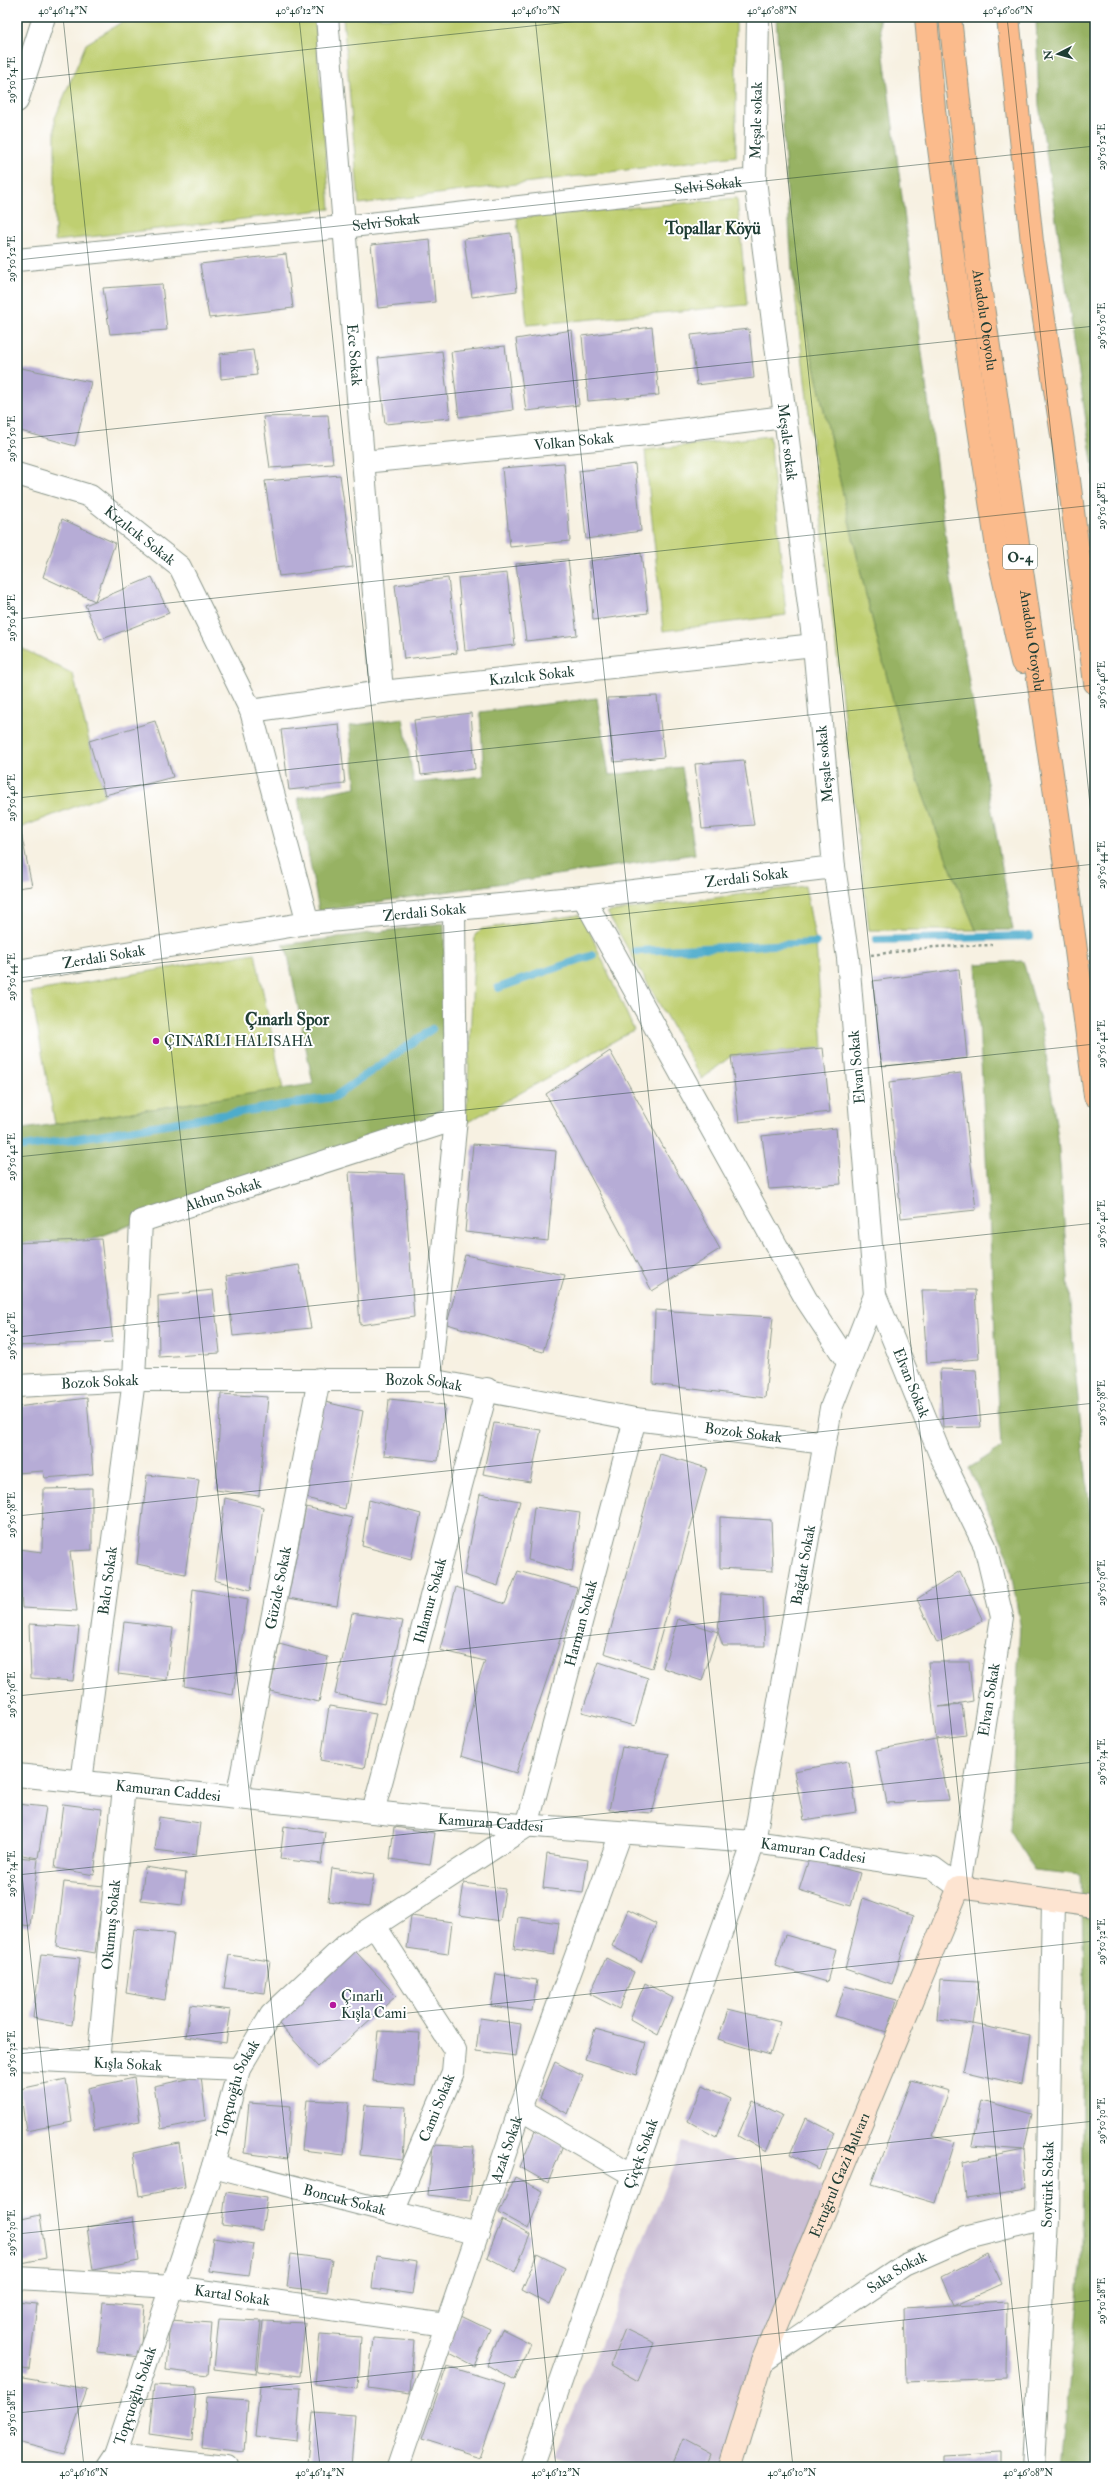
<svg xmlns="http://www.w3.org/2000/svg" width="1112" height="2484" viewBox="0 0 1112 2484" font-family="'IM FELL Double Pica',serif">
<style>
.industrial{fill:#cbbfd5}
.green{fill:#bfcf71;stroke:#6f8652}
.forest{fill:#97b263;stroke:#5b784c}
.lines{fill:none;stroke-linecap:round;stroke-linejoin:round}
.stream{stroke:#4eaccc;stroke-width:8}
.building{fill:#b6acd6}
.minor-casing{stroke:#8b978b;stroke-width:24}
.tertiary-casing{stroke:#8b978b;stroke-width:24}
.secondary-casing{stroke:#8b978b;stroke-width:24}
.motorway-casing{stroke:#8b978b;stroke-width:24}
.path{stroke:#8b978b;stroke-width:2.5;stroke-dasharray:3 3;stroke-linecap:butt}
.minor{stroke:#fff;stroke-width:22}
.tertiary{stroke:#fff;stroke-width:22}
.secondary{stroke:#fde4d1;stroke-width:22}
.motorway{stroke:#fbbb8c;stroke-width:22}
.ticks{fill:none;stroke:#1f3d34;stroke-width:1;stroke-opacity:0.45}
.poi-dot{fill:#b5179e;stroke:#fff;stroke-width:1.5}
.labels{text-anchor:middle;dominant-baseline:central;stroke-width:4;stroke-linejoin:round;paint-order:stroke}
.shield{fill:#fff;stroke:#627771;stroke-width:1}
.shield-label{font-size:14px;font-weight:bold;fill:#1f3d34}
.street-label{font-size:15px;fill:#1f3d34;stroke:#fff}
.poi-label{font-size:15px;fill:#1f3d34;stroke:#fff;text-anchor:start}
.quarter-label{font-size:17px;font-weight:bold;fill:#1f3d34;stroke:#fff}
.neatline{fill:none;stroke:#1f3d34;stroke-width:1.5}
.ticks-label{font-size:10px;text-anchor:middle;fill:#1f3d34}
</style>
<rect width="100%" height="100%" fill="#fff"/>
<filter id="ink" filterUnits="userSpaceOnUse"><feTurbulence type="fractalNoise" baseFrequency=".025" numOctaves="2"/><feDisplacementMap in="SourceGraphic" scale="8" xChannelSelector="R" yChannelSelector="G"/><feConvolveMatrix kernelMatrix="1 2 1 2 8 2 1 2 1" color-interpolation-filters="sRGB"/></filter>
<filter id="wash" filterUnits="userSpaceOnUse"><feTurbulence type="fractalNoise" baseFrequency=".012" numOctaves="4" result="noise"/><feDisplacementMap in="SourceGraphic" scale="16" xChannelSelector="R" yChannelSelector="G"/><feGaussianBlur stdDeviation="0.9" result="paint"/><feColorMatrix in="noise" values="0 0 0 0 0 0 0 0 0 0 0 0 0 0 0 0 0 1.4 0 .05"/><feComposite in="paint" operator="in"/></filter>
<g filter="url(#wash)">
<rect width="100%" height="100%" fill="#f7f1e2"/>
<path class="industrial" d="M683,2142l146,47 -103,278h-146l-26,-8z"/>
<path class="green" d="M130,17h185l15,192 -275,32v-123l31,-74z
M343,17h393v139l-377,48z
M737,198l10,107 -220,20 -10,-107z
M792,269l73,322 38,149 43,117 30,73h-107z
M770,436l16,179 -123,16 -18,-181z
M17,646l56,28 16,67 16,54 -88,34z
M805,886l11,57 7,105 -92,8 -29,23 -95,-167z
M578,915l6,4 50,111 -168,93 9,-188 7,-6z
M255,953l28,136 -228,35 -24,-132z"/>
<path class="forest" d="M776,17h103l72,562 62,351h-37l-30,-73 -43,-117 -38,-149 -73,-322z
M1036,17h59v464l-56,-376z
M597,698l12,77 73,-8 13,87 -376,57 -21,-113 58,-11 -7,-61 54,-8 11,65 70,-7 -4,-64z
M444,923l2,200 -305,98 -50,19 -74,3v-113l296,-46 -26,-134 -5,-5z
M1023,961l19,67 16,110 16,222 21,198v909h-33l20,-209 2,-286 -3,-97 -47,-5 -24,-39 10,-207 -12,-69 -39,-87 32,-20 -25,-484z"/>
<g class="lines">
<path class="stream" d="M876,940l154,-4
M636,951l180,-8
M498,988l95,-33
M17,1148l317,-51 98,-68"/>
</g>
<g id="blocks">
<path class="building" d="M511,233l6,58 -45,6 -8,-58z
M430,239l5,63 -57,6 -7,-63z
M286,254l7,54 -84,10 -9,-54z
M162,284l5,46 -57,4 -7,-46z
M652,327l7,68 -71,6 -6,-65z
M749,329l5,49 -57,7 -6,-50z
M572,330l7,75 -53,6 -10,-72z
M505,346l8,64 -54,7 -8,-65z
M253,350l4,25 -36,4 -1,-25z
M442,351l8,67 -65,6 -7,-66z
M21,368l70,14 -16,64 -58,-16v-39z
M328,415l5,49 -63,4 -7,-51z
M564,463l6,78 -60,6 -8,-79z
M635,464l6,67 -55,8 -7,-68z
M340,475l13,92 -74,9 -14,-95z
M62,519l53,24 -20,58 57,-24 17,36 -69,27 -15,-35 10,-4 -52,-24z
M641,553l7,60 -55,7 -4,-59z
M568,559l9,76 -51,6 -10,-77z
M507,573l8,72 -50,6 -7,-73z
M448,578l9,75 -53,6 -9,-74z
M657,696l7,61 -50,5 -7,-64z
M471,713l4,56 -54,6 -7,-55z
M155,721l18,56 -68,18 -16,-54z
M339,724l6,60 -56,6 -8,-60z
M744,760l10,65 -52,4 -7,-65z
M20,828l12,58 -15,2v-59z
M959,969l8,89 -85,8 -9,-85z
M823,1048l7,64 -91,10 -8,-66z
M610,1051l110,198 -68,42 -106,-197z
M961,1073l15,137 -75,8 -12,-136z
M836,1128l5,56 -72,5 -7,-53z
M473,1144l83,7 -8,90 -83,-9z
M349,1172l55,2 10,143 -54,8z
M101,1239l12,103 -96,4v-103z
M465,1255l100,20 -22,77 -96,-28z
M299,1265l12,63 -78,8 -7,-60z
M213,1290l7,63 -61,4 -1,-61z
M922,1290h53l4,69 -52,4z
M655,1310l118,7 -8,81 -112,-14z
M940,1369l36,1 5,57 -38,1z
M221,1394l47,3 -9,99 -43,-6z
M87,1398l6,76 -48,4 -2,-7 -26,2v-66z
M389,1399l56,6 -7,56 -54,-6z
M325,1402l38,9 -18,98 -42,-12z
M494,1423l47,7 -11,52 -47,-8z
M660,1454l47,14 -55,200 -48,-15z
M147,1475l52,5 -14,94 -48,-10z
M92,1488v62l-22,1 7,60 -55,-3 -4,-59 24,3 1,-63z
M480,1494l40,7 -22,85 -34,-11z
M225,1498l38,9 -12,83 -37,-10z
M369,1500l52,14 -10,45 -49,-13z
M306,1507l46,11 -15,88 -49,-8z
M534,1507l46,6 -8,59 -44,-12z
M720,1517l51,3 2,51 -53,-3z
M518,1571l59,17 -61,185 -55,-17 16,-72 8,-23 -45,-11 16,-63 49,17z
M960,1571l23,50 -46,22 -20,-44z
M193,1589l55,10 -15,96 -49,-9z
M721,1594l42,3 2,49h-42l-5,-14z
M352,1613l51,8 -19,83 -49,-10z
M678,1619l40,13 -16,49 -39,-13z
M124,1622l49,6 -6,52 -49,-6z
M29,1624l50,3 -6,54 -42,-3z
M279,1644l49,13 -9,45 -49,-11z
M599,1662l49,16 -13,48 -53,-14z
M928,1662h41l4,39 -34,6 23,-2 4,30 -30,4z
M329,1706l47,7 -12,55 -43,-8z
M936,1739l13,61 -62,3 -11,-53z
M622,1747l47,7 -17,59 -43,-3z
M849,1761l8,51 -53,8 -10,-49z
M17,1804l29,3 -8,51 -21,-4z
M63,1804l39,5 -8,66 -39,-7z
M159,1817l41,6 -4,32 -41,-5z
M284,1826l41,6 -4,32 -41,-5z
M394,1827l41,6 -5,32 -40,-6z
M547,1854l41,6 -5,33 -40,-5z
M17,1857l21,2 -8,67 -13,-2z
M809,1859l51,14 -9,33 -52,-16z
M145,1867l41,6 -4,32 -41,-5z
M332,1868l42,6 -5,32 -41,-5z
M64,1882l40,4 -9,67 -39,-7z
M464,1883l41,6 -5,32 -41,-6z
M863,1898l50,18 -21,69 -47,-16z
M628,1910l28,14 -15,38 -29,-16z
M411,1916l41,6 -4,32 -41,-6z
M518,1917l41,6 -5,32 -40,-6z
M134,1929l40,4 -9,67 -39,-7z
M785,1935l51,14 -9,33 -52,-16z
M348,1943l48,53 -78,71 -47,-52z
M41,1954l39,4 -8,67 -39,-7z
M229,1955l41,6 -5,32 -41,-5z
M606,1958l28,14 -15,37 -29,-15z
M496,1974l41,6 -5,31 -41,-5z
M940,1979l39,2 -6,43 -36,-4z
M645,1983l28,15 -15,37 -28,-16z
M845,1986l52,14 -10,32 -52,-16z
M190,2005l41,5 -5,33 -40,-6z
M728,2009l52,13 -10,33 -52,-16z
M480,2018l41,6 -5,32 -40,-5z
M973,2024l57,12 -8,49 -59,-14z
M595,2029l51,14 -10,32 -51,-16z
M378,2031l42,2 -5,53 -42,-5z
M555,2062l28,14 -15,38 -28,-16z
M201,2076l5,44 -45,9 -7,-43z
M134,2078l6,43 -46,9 -6,-42z
M66,2079l6,43 -46,9 -6,-42z
M911,2080l38,11 -16,45 21,6 -19,61 -64,-19z
M703,2085l28,14 -15,38 -28,-16z
M307,2100l42,2 -5,53 -42,-5z
M981,2100l51,14 -8,36 -52,-4z
M753,2101l29,14 -16,37 -28,-16z
M249,2103l42,3 -4,53 -43,-6z
M365,2105l41,2 -3,53 -43,-5z
M806,2118l28,14 -15,37 -29,-15z
M535,2131l28,14 -15,38 -28,-16z
M179,2143l6,44 -46,9 -6,-43z
M433,2145l41,2 -4,53 -42,-5z
M1024,2150l3,40 -61,9 -4,-37z
M515,2177l28,14 -15,38 -29,-16z
M226,2192l41,6 -5,32 -40,-5z
M40,2215l6,43 -29,6v-44z
M133,2217l6,44 -46,9 -6,-43z
M502,2220l28,15 -15,37 -28,-15z
M213,2238l41,6 -5,32 -40,-5z
M291,2254l41,6 -5,32 -40,-5z
M537,2254l28,14 -15,37 -28,-15z
M988,2254l14,30 -47,21 -12,-28z
M376,2256l41,6 -5,32 -40,-6z
M17,2302l20,2 -8,66 -12,-2z
M103,2302l41,3 -4,52 -42,-5z
M1007,2302l-1,76 -100,4 -2,-74z
M461,2315l29,14 -16,37 -28,-15z
M219,2319l42,2 -5,53 -42,-5z
M170,2320l42,3 -4,52 -42,-5z
M263,2321l42,2 -5,53 -42,-5z
M502,2329l28,14 -15,37 -28,-15z
M625,2329l29,14 -16,38 -28,-16z
M320,2334l41,3 -3,52 -43,-5z
M373,2338l41,3 -4,53 -42,-6z
M447,2366l59,18 -26,73 -58,-18z
M17,2377l70,12 -23,65 -47,-12z
M154,2385l42,2 -4,53 -43,-6z
M260,2386l41,2 -4,53 -42,-5z
M207,2397l41,3 -4,52 -42,-5z
M313,2412l42,3 -4,52 -43,-4z
M683,2439l28,15 -5,13h-35z
M1002,2452v15h-59v-12z
M815,2463l14,3v1h-15z"/>
</g>
</g>
<g filter="url(#ink)">
<use href="#blocks" fill-opacity="0" stroke="#8b978b" stroke-width="1"/>
<g class="lines">
<defs>
<g id="minor">
<path id="s1" d="M327,17l55,675"/>
<path id="s2" d="M17,260l326,-33 412,-47"/>
<path id="s3" d="M363,462l275,-27 146,-18"/>
<path id="s4" d="M17,474l73,22 90,71 71,144 57,212"/>
<path id="s5" d="M251,711l131,-19 432,-47"/>
<path d="M583,897l223,402 43,65"/>
<path d="M454,910l2,209"/>
<path id="s6" d="M17,971l291,-48 275,-26 251,-30"/>
<path id="s7" d="M17,1386l117,-6h296l205,39 190,24"/>
<path id="s8" d="M81,1782l53,-402 7,-159 315,-102 -26,261"/>
<path id="s9" d="M237,1798l82,-419"/>
<path id="s10" d="M373,1812l114,-423"/>
<path d="M375,1926l80,124 -2,22 -60,140"/>
<path id="s11" d="M17,2059l222,10"/>
<path id="s12" d="M98,2063l26,-277"/>
<path d="M520,2109l113,66"/>
<path id="s13" d="M213,2166l265,68"/>
<path id="s14" d="M17,2278l156,9 273,38"/>
<path id="s15" d="M762,2362l143,-97 61,-27 81,-20"/>
<path d="M115,2455l112,12"/>
<path id="s16" d="M107,2467l8,-12 98,-289 26,-97 32,-54 77,-72 179,-117 108,-407"/>
<path id="s17" d="M398,2467l122,-358 101,-276"/>
<path id="s18" d="M531,2467l102,-292 121,-333 77,-434 44,-113"/>
<path id="s19" d="M1033,2467l14,-249 6,-317"/>
</g>
<g id="tertiary">
<path d="M17,101l27,-84"/>
<path id="s20" d="M17,1775l423,44 314,23 179,26 26,19 43,-270 -17,-71 -45,-92 -65,-159 -27,-337 -14,-91 -20,-222 -59,-465 3,-163"/>
</g>
<g id="secondary">
<path id="s21" d="M730,2467l32,-105 197,-475 136,19"/>
</g>
<g id="motorway">
<path d="M926,17l8,93 21,160 43,284 24,108"/>
<path id="s22" d="M950,17l27,249 83,562 35,268"/>
<path d="M1008,17l24,225 37,238 26,203"/>
</g>
</defs>
<use href="#minor" class="minor-casing"/>
<use href="#tertiary" class="tertiary-casing"/>
<use href="#secondary" class="secondary-casing"/>
<use href="#motorway" class="motorway-casing"/>
<path class="path" d="M871,955l63,-8 58,-2"/>
<use href="#minor" class="minor"/>
<use href="#tertiary" class="tertiary"/>
<use href="#secondary" class="secondary"/>
<use href="#motorway" class="motorway"/>
</g>
</g>
<path class="ticks" d="M63,17l257,2450M299,17l257,2450M535,17l258,2450M771,17l258,2450M1007,17l88,835M17,80l600,-63M17,260l1078,-114M17,439l1078,-113M17,619l1078,-114M17,798l1078,-113M17,978l1078,-114M17,1157l1078,-113M17,1337l1078,-114M17,1516l1078,-113M17,1696l1078,-114M17,1827l67,640M17,1875l1078,-113M17,2054l1078,-113M17,2234l1078,-113M17,2413l1078,-113"/>
<g class="poi-dot">
<circle cx="156" cy="1041" r="4"/>
<circle cx="333" cy="2005" r="4"/>
</g>
<g class="labels">
<rect class="shield" x="1003" y="545" width="34" height="24" rx="3"/>
<g class="shield-label">
<text x="1020" y="557">O-4</text>
</g>
<g class="street-label">
<text stroke="none"><textPath href="#s20" startOffset="2755">Meşale sokak</textPath></text>
<text stroke="none"><textPath href="#s2" startOffset="695">Selvi Sokak</textPath></text>
<text stroke="none"><textPath href="#s2" startOffset="371">Selvi Sokak</textPath></text>
<text stroke="none"><textPath href="#s22" startOffset="305">Anadolu Otoyolu</textPath></text>
<text stroke="none"><textPath href="#s1" startOffset="339">Ece Sokak</textPath></text>
<text stroke="none"><textPath href="#s3" startOffset="212">Volkan Sokak</textPath></text>
<text transform="translate(787 442) rotate(83)">Meşale sokak</text>
<text stroke="none"><textPath href="#s4" startOffset="140">Kızılcık Sokak</textPath></text>
<text stroke="none"><textPath href="#s22" startOffset="629">Anadolu Otoyolu</textPath></text>
<text stroke="none"><textPath href="#s5" startOffset="283">Kızılcık Sokak</textPath></text>
<text transform="translate(825 764) rotate(-95)">Meşale sokak</text>
<text stroke="none"><textPath href="#s6" startOffset="736">Zerdali Sokak</textPath></text>
<text stroke="none"><textPath href="#s6" startOffset="412">Zerdali Sokak</textPath></text>
<text stroke="none"><textPath href="#s6" startOffset="88">Zerdali Sokak</textPath></text>
<text transform="translate(857 1067) rotate(-95)">Elvan Sokak</text>
<text stroke="none"><textPath href="#s8" startOffset="651">Akhun Sokak</textPath></text>
<text stroke="none"><textPath href="#s7" startOffset="83">Bozok Sokak</textPath></text>
<text stroke="none"><textPath href="#s7" startOffset="407">Bozok Sokak</textPath></text>
<text transform="translate(911 1383) rotate(68)">Elvan Sokak</text>
<text stroke="none"><textPath href="#s7" startOffset="731">Bozok Sokak</textPath></text>
<text stroke="none"><textPath href="#s18" startOffset="945">Bağdat Sokak</textPath></text>
<text stroke="none"><textPath href="#s8" startOffset="203">Balcı Sokak</textPath></text>
<text stroke="none"><textPath href="#s9" startOffset="214">Güzide Sokak</textPath></text>
<text stroke="none"><textPath href="#s10" startOffset="219">Ihlamur Sokak</textPath></text>
<text stroke="none"><textPath href="#s16" startOffset="1012">Harman Sokak</textPath></text>
<text stroke="none"><textPath href="#s20" startOffset="1143">Elvan Sokak</textPath></text>
<text stroke="none"><textPath href="#s20" startOffset="152">Kamuran Caddesi</textPath></text>
<text stroke="none"><textPath href="#s20" startOffset="476">Kamuran Caddesi</textPath></text>
<text stroke="none"><textPath href="#s20" startOffset="800">Kamuran Caddesi</textPath></text>
<text stroke="none"><textPath href="#s12" startOffset="139">Okumuş Sokak</textPath></text>
<text stroke="none"><textPath href="#s11" startOffset="111">Kışla Sokak</textPath></text>
<text stroke="none"><textPath href="#s16" startOffset="401">Topçuoğlu Sokak</textPath></text>
<text transform="translate(437 2108) rotate(-68)">Cami Sokak</text>
<text stroke="none"><textPath href="#s17" startOffset="336">Azak Sokak</textPath></text>
<text stroke="none"><textPath href="#s18" startOffset="332">Çiçek Sokak</textPath></text>
<text stroke="none"><textPath href="#s21" startOffset="312">Ertuğrul Gazi Bulvarı</textPath></text>
<text stroke="none"><textPath href="#s19" startOffset="283">Soytürk Sokak</textPath></text>
<text stroke="none"><textPath href="#s13" startOffset="136">Boncuk Sokak</textPath></text>
<text stroke="none"><textPath href="#s15" startOffset="162">Saka Sokak</textPath></text>
<text stroke="none"><textPath href="#s14" startOffset="216">Kartal Sokak</textPath></text>
<text stroke="none"><textPath href="#s16" startOffset="77">Topçuoğlu Sokak</textPath></text>
</g>
<g class="poi-label">
<text x="164" y="1041">ÇINARLI HALISAHA</text>
<text x="341" y="1996">Çınarlı<tspan x="341" dy="17">Kışla Cami</tspan></text>
</g>
<g class="quarter-label">
<text x="713" y="228">Topallar Köyü</text>
<text x="287" y="1019">Çınarlı Spor</text>
</g>
</g>
<rect width="1112" height="2484" fill="none" stroke="#fff" stroke-width="44"/>
<g transform="translate(1058 54) rotate(264)" stroke="#ffffff" stroke-width="3" paint-order="stroke">
<path d="M0-3L7 15L0 10L-7 15Z" fill="#1f3d34"/>
<text y="-6" font-size="11" font-weight="bold" text-anchor="middle" fill="#1f3d34">N</text>
</g>
<rect x="22" y="22" width="1068" height="2440" class="neatline"/>
<g class="ticks-label">
<text x="63" y="14">40°46'14"N</text>
<text x="300" y="14">40°46'12"N</text>
<text x="536" y="14">40°46'10"N</text>
<text x="772" y="14">40°46'08"N</text>
<text x="1008" y="14">40°46'06"N</text>
<text transform="translate(11 80) rotate(-90)" y="4">29°50'54"E</text>
<text transform="translate(1101 147) rotate(-90)" y="4">29°50'52"E</text>
<text transform="translate(11 259) rotate(-90)" y="4">29°50'52"E</text>
<text transform="translate(1101 326) rotate(-90)" y="4">29°50'50"E</text>
<text transform="translate(11 439) rotate(-90)" y="4">29°50'50"E</text>
<text transform="translate(1101 506) rotate(-90)" y="4">29°50'48"E</text>
<text transform="translate(11 618) rotate(-90)" y="4">29°50'48"E</text>
<text transform="translate(1101 685) rotate(-90)" y="4">29°50'46"E</text>
<text transform="translate(11 798) rotate(-90)" y="4">29°50'46"E</text>
<text transform="translate(1101 865) rotate(-90)" y="4">29°50'44"E</text>
<text transform="translate(11 977) rotate(-90)" y="4">29°50'44"E</text>
<text transform="translate(1101 1044) rotate(-90)" y="4">29°50'42"E</text>
<text transform="translate(11 1157) rotate(-90)" y="4">29°50'42"E</text>
<text transform="translate(1101 1224) rotate(-90)" y="4">29°50'40"E</text>
<text transform="translate(11 1336) rotate(-90)" y="4">29°50'40"E</text>
<text transform="translate(1101 1403) rotate(-90)" y="4">29°50'38"E</text>
<text transform="translate(11 1515) rotate(-90)" y="4">29°50'38"E</text>
<text transform="translate(1101 1583) rotate(-90)" y="4">29°50'36"E</text>
<text transform="translate(11 1695) rotate(-90)" y="4">29°50'36"E</text>
<text transform="translate(1101 1762) rotate(-90)" y="4">29°50'34"E</text>
<text transform="translate(11 1874) rotate(-90)" y="4">29°50'34"E</text>
<text transform="translate(1101 1942) rotate(-90)" y="4">29°50'32"E</text>
<text transform="translate(11 2054) rotate(-90)" y="4">29°50'32"E</text>
<text transform="translate(1101 2121) rotate(-90)" y="4">29°50'30"E</text>
<text transform="translate(11 2233) rotate(-90)" y="4">29°50'30"E</text>
<text transform="translate(1101 2301) rotate(-90)" y="4">29°50'28"E</text>
<text transform="translate(11 2413) rotate(-90)" y="4">29°50'28"E</text>
<text x="84" y="2476">40°46'16"N</text>
<text x="320" y="2476">40°46'14"N</text>
<text x="556" y="2476">40°46'12"N</text>
<text x="792" y="2476">40°46'10"N</text>
<text x="1028" y="2476">40°46'08"N</text>
</g>
</svg>
